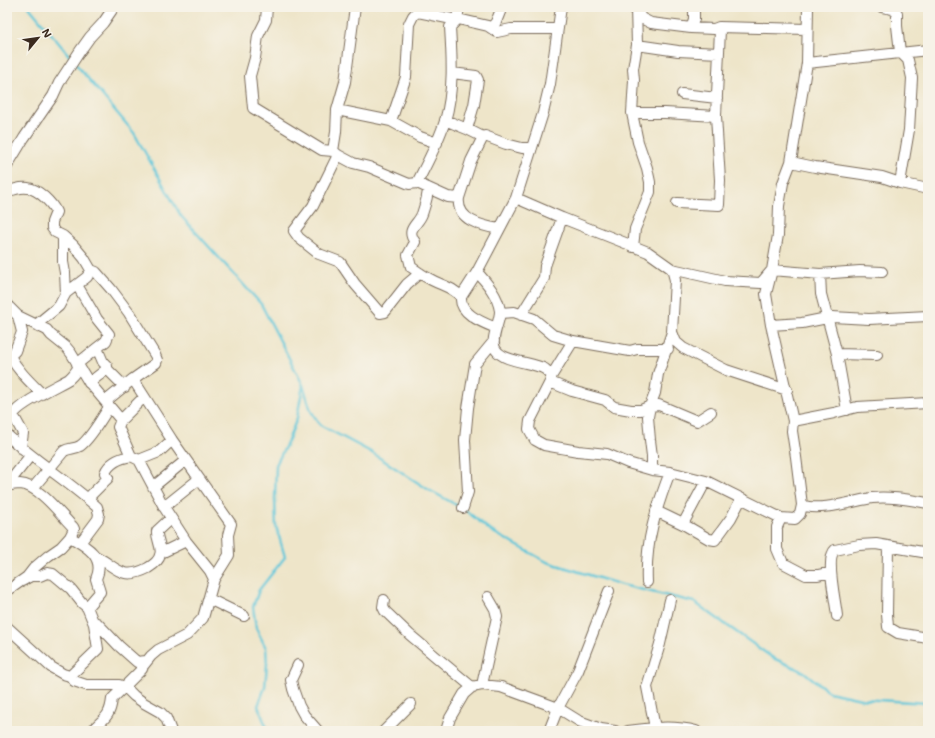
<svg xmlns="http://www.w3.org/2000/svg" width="935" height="738" viewBox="0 0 935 738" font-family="Mali,sans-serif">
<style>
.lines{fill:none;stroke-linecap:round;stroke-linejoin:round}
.stream{stroke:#5dc6d9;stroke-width:2.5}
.minor-casing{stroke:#7a6b5a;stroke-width:12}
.minor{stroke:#fff;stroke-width:10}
</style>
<rect width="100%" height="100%" fill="#f7f3e8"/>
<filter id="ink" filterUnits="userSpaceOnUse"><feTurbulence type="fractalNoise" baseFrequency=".025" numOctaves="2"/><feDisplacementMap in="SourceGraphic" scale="8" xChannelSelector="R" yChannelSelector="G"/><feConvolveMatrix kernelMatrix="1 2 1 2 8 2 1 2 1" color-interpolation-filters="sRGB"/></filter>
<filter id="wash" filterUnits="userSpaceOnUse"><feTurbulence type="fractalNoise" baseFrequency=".012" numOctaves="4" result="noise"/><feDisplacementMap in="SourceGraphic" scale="16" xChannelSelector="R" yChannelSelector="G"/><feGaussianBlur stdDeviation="0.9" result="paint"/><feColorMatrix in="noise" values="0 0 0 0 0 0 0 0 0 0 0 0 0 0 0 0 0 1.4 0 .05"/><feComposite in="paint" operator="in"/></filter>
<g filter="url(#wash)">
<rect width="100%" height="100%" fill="#eee5c9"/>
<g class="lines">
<path class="stream" d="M29,7l43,52
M75,63l59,70 47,83 80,88 42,81 8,26 9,14 49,26 60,39 31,17
M464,509l27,22 56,31 75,23 72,17 79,56 31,14 25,20 32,7 67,4
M268,731l-10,-25 7,-19 2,-23 -1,-16 -10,-20 -3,-21 6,-17 26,-33 -9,-31 -1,-28 1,-33 12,-24 9,-23 6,-33"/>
</g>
</g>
<g filter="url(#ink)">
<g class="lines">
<defs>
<path id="minor" d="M267,7l-1,13 -8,16 -3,22 -5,18 3,32 69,42 11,1 3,-19 1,-22 8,-28 10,-75
M808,7l-1,56 -16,99 24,5 67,10 18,6 28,6
M882,7l11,2 4,4v13l3,26 8,8 4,18 -3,52 -9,53
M637,9l4,9 10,5 40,5 23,1 5,-2 88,2
M418,12l39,8
M458,19l30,7 9,6 14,-3h46
M491,28l5,-6 6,-15
M691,28l3,-9v-12
M637,45l41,6 41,2
M807,63l121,-13
M452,73l24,3 2,4 -4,25 -7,24
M682,94l35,4
M337,110l54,11 29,16 17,6
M632,113h33l51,3
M445,120l22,9 16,8 2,-1 21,8 16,4h10
M391,121l15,-44 3,-53 4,-8 8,-9
M483,137l-12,24 -12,37c-3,22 23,28 40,31
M333,151l5,4 -25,51 -19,25 5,7 20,16 21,8 15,22 25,29 5,-1 22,-28 13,-11
M338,155l15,8 16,4 40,17 8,-1 31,14 11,1
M7,166l17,-28 29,-42 6,-13 21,-32 10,-14 13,-14 11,-16
M417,183c10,-20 21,-40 28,-62 9,-30 7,-63 5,-94l7,-7 2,-13
M428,188c0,9 -3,17 -6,26 -4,11 -17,15 -7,28l-7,13 3,12c6,4 12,9 19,12 10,6 23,8 31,18 -2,17 23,26 35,31
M7,192c7,-3 14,-5 21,-4 10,1 24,15 28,24l-4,10v6l3,4 8,4 10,9 11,13 7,12 5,2 15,17 18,24 26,42 2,5 -1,3 -23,16 -27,22
M516,198l46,20 86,34 24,17 53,12 36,2 11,-13 48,4 40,-3 22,1
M677,203l42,2 1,-25 -4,-64 4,-86 -1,-3
M63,236v26l2,11 1,20
M633,247l2,-18 15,-37v-10l-3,-14 -9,-26 -6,-29 2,-33 -1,-11 4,-24 -1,-38
M477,272c10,11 21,24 23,39 0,12 -11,29 -4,39 8,12 36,12 49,19 2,2 4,4 7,6l-2,7 -20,39 -1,8 6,11 9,5 34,6 29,3 21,9 24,7 18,2 36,9 75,37 14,1 5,-5 2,-9 -6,-48 -4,-26 1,-10 -22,-96 -5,-31 6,-24 6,-35 1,-29 4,-23 8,-21
M820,274l1,20 16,60 10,56
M77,285l20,34 12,15 -3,7 -9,7 6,14 4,4v3l18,18
M461,297l16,-25 39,-74 27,-85 7,-29 11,-77
M7,305l11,11 29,14 4,5 15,12 5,6 17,28 33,39 -3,7 13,29 8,4 25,47 22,34 24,30 4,8
M500,313l14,-1 20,7 19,16 20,6 57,10 7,-2h31
M521,315l23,-37 1,-12 17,-48
M36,325l23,-19 7,-13 21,-16 4,-7
M771,325l31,-2 30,-6 37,2 59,-3
M672,332l4,10 7,6 43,22 61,20
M837,354l40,1
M10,356c8,15 20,26 32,38
M7,359l8,-8 7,-19 -4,-16
M77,364l20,-16
M552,375l21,-34
M550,382l22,9 33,9 9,7 17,3h10l9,-4 9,-1 38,16 14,-9
M89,383l18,-14
M121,420l23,-23
M793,421l41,-8 23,-6 71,-4
M7,435c28,26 61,46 90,72l2,7 -1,5 -18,24
M21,448l2,-15 -10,-18c5,-11 44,-29 56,-36l4,-4 6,-8
M139,460l20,-8 13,-12
M652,470v-14l-2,-16 -2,-23 2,-11 5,-13 3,-19 14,-42 3,-52 -3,-11
M7,485l23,-29
M7,486c4,-1 9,-2 13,-2 19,1 40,30 53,43l1,2 -4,8c16,9 36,20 26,42l4,13 -13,15
M153,487l33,-27
M33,488l31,-37c5,-3 11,-2 16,-5 9,-6 23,-29 29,-39
M89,500l2,-5 17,-17 -3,-5c4,-10 15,-15 26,-17
M802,505c17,7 51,-4 70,-7 19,-2 38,2 56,5
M164,507l35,-28
M463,508l5,-16 -3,-52 3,-32 7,-44 19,-23
M656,511l27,13 26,15 6,1 16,-22 10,-19
M781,518l-4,9v22l6,14 23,12h12l13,-3
M683,524l23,-43
M888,546l-1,68 1,13 10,6 30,5
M161,553l25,-12
M95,556c21,10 26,26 53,12 5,-3 11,-7 12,-13 3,-7 -4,-16 -3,-24l14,-13
M22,581l9,-5h9l7,-3 6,1 18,15 11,14 5,4 7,17 3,-1 22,23 18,16 9,-1
M647,582c-2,-40 9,-73 23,-110
M7,591l20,-14 7,-9 14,-12 13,-9 9,-10
M209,599l35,17
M384,600l-1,7 2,4 25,24 62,52
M837,616c-1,-13 -12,-58 -2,-66l24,-5 17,-1 52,9
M7,627l44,40 12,7 7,2 4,5 12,4h33l6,2 9,9 10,7 16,9 6,6 5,13
M298,665l-7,15 2,9 6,17 5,9 14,16
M70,676l28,-27 -4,-25
M482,685l15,-68 -2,-8 -7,-12
M655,728l-8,-41 13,-43 10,-44
M92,731c11,-13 18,-13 20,-32l30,-30 1,-3 8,-10 7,-6 29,-15 16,-17 11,-39 15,-24 -1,-20 3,-11 -59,-84 -39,-61
M384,731l27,-27
M446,731l4,-13 14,-24 8,-7 10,-2 19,2 57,21 21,13 22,8 14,2
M549,731l9,-23 20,-37 31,-80
M628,731c22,-3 45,-6 68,0"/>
</defs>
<use href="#minor" class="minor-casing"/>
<use href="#minor" class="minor"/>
</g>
</g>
<rect width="935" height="738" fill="none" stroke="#f7f3e8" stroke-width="24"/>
<g transform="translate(38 38) rotate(61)" stroke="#f7f3e8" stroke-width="3" paint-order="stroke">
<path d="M0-3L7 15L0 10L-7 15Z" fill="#3b2a1e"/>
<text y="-6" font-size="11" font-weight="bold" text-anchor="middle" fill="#3b2a1e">N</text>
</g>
</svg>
